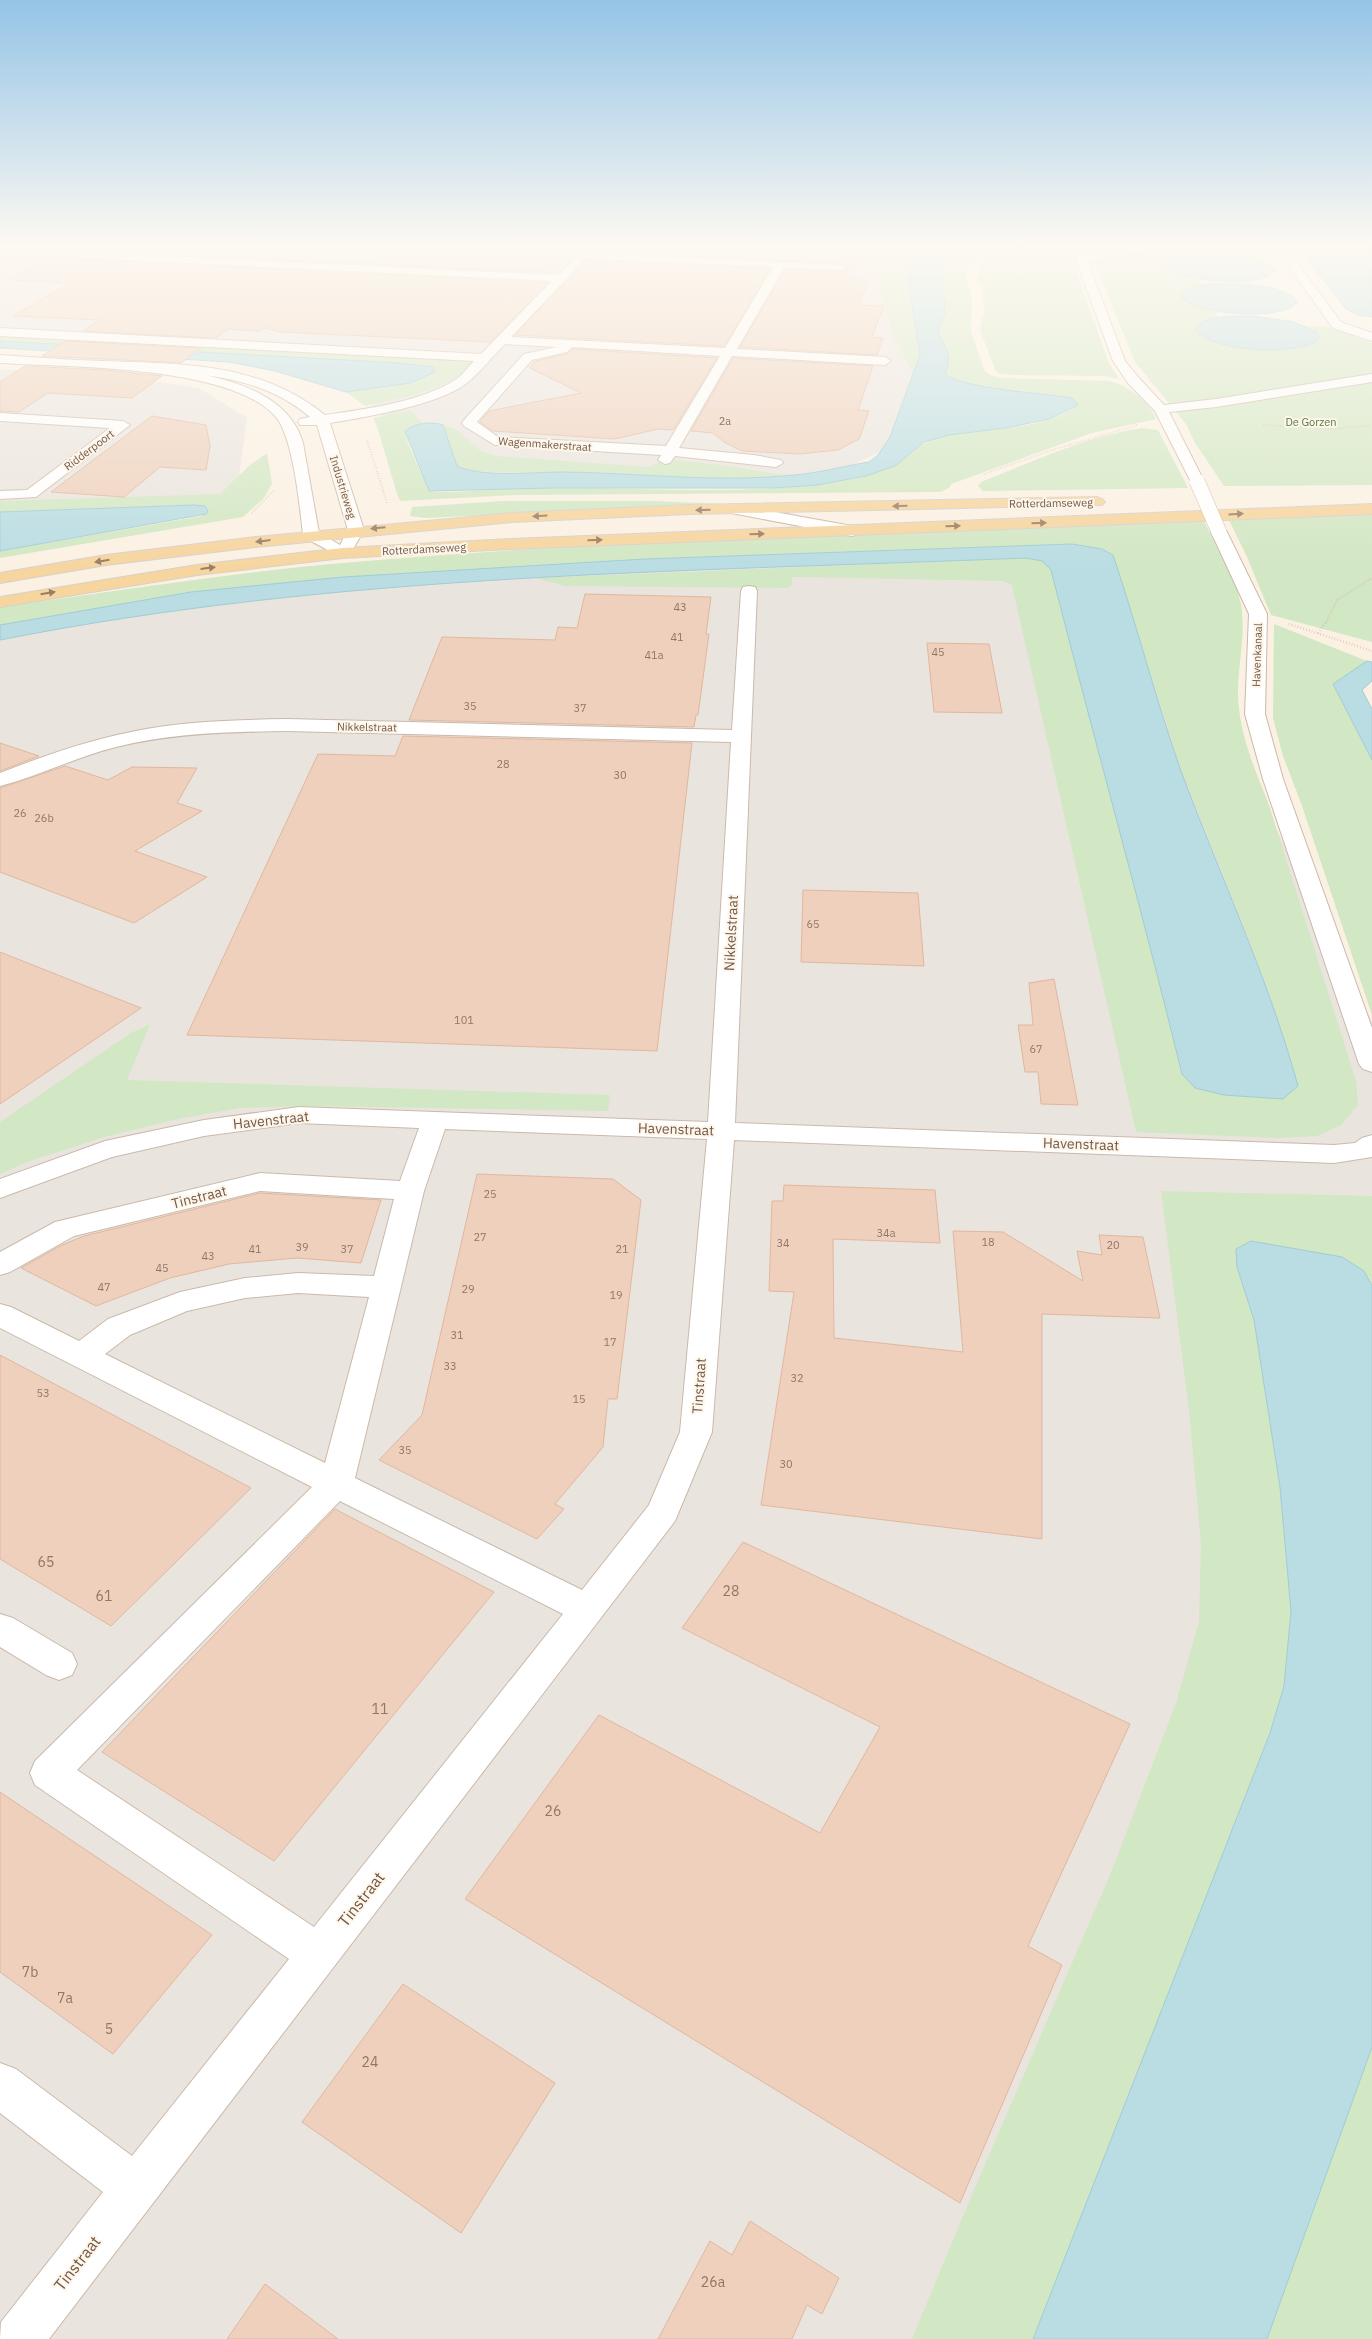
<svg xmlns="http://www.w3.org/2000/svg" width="1372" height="2339" viewBox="0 0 1372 2339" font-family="'IBM Plex Sans',sans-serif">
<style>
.industrial{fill:#eae4de}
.green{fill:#d2e7c3}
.water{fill:#b9dde3;stroke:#a0ccd4}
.building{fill:#eed0bc;stroke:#e0b79e}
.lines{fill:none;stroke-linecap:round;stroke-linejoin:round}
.minor-casing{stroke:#cbb9aa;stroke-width:2}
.major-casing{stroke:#d7d0cd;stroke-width:2}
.path-far1{stroke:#d3b4a0;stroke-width:2;stroke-dasharray:0.5 2;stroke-linecap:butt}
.path{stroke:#d3b4a0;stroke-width:2.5;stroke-dasharray:0.5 2.5;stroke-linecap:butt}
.minor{fill:#fff;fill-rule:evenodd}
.major{fill:#f6d59f;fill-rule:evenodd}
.minor-bridge-casing{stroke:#cbb9aa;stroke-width:16;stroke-linecap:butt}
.minor-bridge{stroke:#fff;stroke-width:15}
.oneway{fill:#997e64}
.labels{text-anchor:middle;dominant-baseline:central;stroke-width:4;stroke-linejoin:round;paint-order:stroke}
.number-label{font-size:11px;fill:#907667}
.far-park-label{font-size:11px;fill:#567b46;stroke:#fef6e9}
.far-street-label{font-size:11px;fill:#71584b;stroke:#fef6e9}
.street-label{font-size:14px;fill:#71584b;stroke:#fef6e9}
.near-number-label{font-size:14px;fill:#907667}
.near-street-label{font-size:16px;fill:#71584b;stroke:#fef6e9}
</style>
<rect width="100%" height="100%" fill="#fbf1e3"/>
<path class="industrial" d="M0,243h958l-47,194 -84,40 -381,3 -120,-121 -326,-17z
M0,369l125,8 74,11 48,30 -12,87 -235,8z
M1105,538l41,27 226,457v1317h-1372v-1722l231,-38 393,-26z"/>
<path class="green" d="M872,243h36l1,44 11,64 -7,21 -20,-36 -18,-64z
M1034,243h32l2,7 -74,4 -21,6 -7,15 6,22 -1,34 13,39 6,5 11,3 109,3c17,4 39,20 46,38l-64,14 -141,51 -2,4 -9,4 -424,3 -116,6 -3,-7 -20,-68 -4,-8 38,-8 12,14 -13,2 -5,5 2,10 22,50c19,2 38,0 57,-1 27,-2 55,-2 83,-2 94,0 202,9 294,-11 7,-2 14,-7 20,-10 22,-12 42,-28 68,-33 37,-6 98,-4 126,-30l-6,-6c-28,-6 -108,-9 -126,-24 7,-17 2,-25 -7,-40 2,-9 7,-16 7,-26 -1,-14 -6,-27 -1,-42 6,-22 71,-10 90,-23z
M1084,243h84l-35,10c29,-4 117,-18 141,-4l5,8c-9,1 -19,3 -28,2 -25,-3 -49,-7 -74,-2l-9,12 30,10 3,6 -8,2 8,21 14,3 3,7 -14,3 -6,11c20,18 100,27 121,7l-2,-7 -10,-6 24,1 41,16v142l-148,1 -29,-43 -9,-19 -51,-62 -39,-96 -2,-6 3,-2 -4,-7 -7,-1z
M1051,253l19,2 38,106 11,18 -14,-3 -94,-1 -13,-2 -3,-4 -15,-39 4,-18 -1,-17 -3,-11 -4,-4 9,-21 8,-1z
M0,335l461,25 14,3c-31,29 -70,34 -110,43l-19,-14 52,-6 1,-23 -399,-22z
M443,425l14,5 24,21 16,5 151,11 14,-6 12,-1 48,5 67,11 -74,2 -248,-7 -10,-5z
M1143,428l15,2 30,58 -205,3 -5,-5 3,-4c51,-20 108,-47 162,-54z
M267,453l5,31 -8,14 -21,19 -243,41v-7l202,-35 -8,-11 -194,7v-11l220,-7 30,-29z
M502,501h153l69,3 -298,14 -16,-2 2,-9z
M1372,513v129l-101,-27 -24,-58 -19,-39z
M1204,521c13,26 32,55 37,84 5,28 -3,59 -3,87 0,38 16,76 30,110l88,279 2,24 -17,20 -24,11 -38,2 -143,-6 -124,-547 -9,-4 -202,-4h-9v8l-3,3 -224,-2 -29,-8 490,-20 16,3 9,9 93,347 38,157 42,21 59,4 8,-39 -44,-125 -66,-165 -64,-202 -45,-24 -427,15 -302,18 -152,15 -191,33v-18c114,-15 228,-34 343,-44 287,-25 574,-31 861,-42z
M1274,624l93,37 -34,23 39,76v255l-71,-212 -18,-47 -10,-38z
M150,1024l-23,56 483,15 -2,16 -297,-5 -71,2 -62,11 -74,18 -74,24 -30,13v-52l131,-89z
M1161,1191l211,5v90l-8,-15 -127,-4 17,53 26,167 11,124 -7,75 -14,47 -237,606h-121l59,-142 139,-322 66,-172 23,-81 2,-78 -12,-134z
M1372,2047v292h-105z"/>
<path class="water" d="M908,243h126c-19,13 -84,0 -90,23 -5,15 0,28 1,42 0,10 -5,17 -7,26 9,15 14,23 7,40 18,15 98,19 127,24l6,7 -29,14 -43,9 -57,7 -25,7 -29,24 -29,10 -49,9 -43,3h-224l-121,3 -24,-60c10,-8 26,-10 38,-6l14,41c25,12 77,6 106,6 77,1 154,11 231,3 25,-2 50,-9 75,-13l9,-7 12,-18 30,-82 -11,-68z
M1316,247l27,3 29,-1v68l-14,-2 -12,-6 -46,-59z
M1195,255c18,-1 71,-1 80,16 -13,18 -98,11 -111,-6 5,-10 21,-10 31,-10z
M1209,284c19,-1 78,-1 88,18 -12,20 -104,13 -117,-6l6,-7z
M1254,316l40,6 23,10 2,7c-18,18 -109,13 -123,-9 5,-16 44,-14 58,-14z
M0,341l399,22 34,4 2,5 -25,11 -64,9 -71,-21 -46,-9 -229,-14z
M194,505l11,1 3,5 -2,3 -206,37v-39z
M1072,544l30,5 11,6c24,71 43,145 68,216 39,105 87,206 117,315l-15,13 -59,-4 -29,-7 -13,-14c-41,-168 -88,-335 -131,-504l-9,-9 -16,-3c-343,14 -688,15 -1026,82v-15l191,-33 152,-15 302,-18z
M1367,661l5,1v19l-10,9 10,19v51l-39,-76z
M1251,1241l91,16 22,14 8,15v761l-105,292h-234l237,-606 14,-47 7,-75 -11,-124 -26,-167 -17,-53 -1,-18z"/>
<path class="building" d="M79,243h507l-28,30 -491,-24z
M602,243h259l-15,33h9l-1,4h15l-10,25 25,1 -12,31 11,1 -6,17 -137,-8 45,-77 55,2 5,-2 -1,-7 -249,-12z
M51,258l497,25 -57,59 -210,-10 -17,-4 -4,3 -32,-2 -12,9 -133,-7 16,-11 -86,-4 57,-33 -61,-3z
M586,261l184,8 -46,77 -209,-11z
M65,341l136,7 -20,15 -139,-7z
M573,349l144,9 -44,72 -15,-1 -43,10 -122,-8 -13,-9 9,-11 92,-18 -51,-25 6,-7 31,-7z
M733,358l140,8 -15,44 11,1 -10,28 -21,11 -38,4 -58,-3 -18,-9 -11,-9 -22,-2z
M25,366l80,4 57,6 -30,22 -84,-5 -29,19 -19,-1v-29z
M152,416l54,9 4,21 -4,24 -46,-3 -36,30 -73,-5z
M585,594l126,3 -5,37h3l-11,81h-2l-2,12 -285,-7 33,-83 113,3 3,-13 19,1z
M927,643l62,1 13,69 -68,-1z
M403,736l289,7 -35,308 -470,-16 131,-281 77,2z
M0,743l39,13 -39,15z
M65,766l43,14 24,-13 65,1 -20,35 25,8 -67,40 72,26 -73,46 -134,-51v-84z
M803,890l115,3 6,73 -123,-4z
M0,952l141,56 -141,96z
M1054,979l24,126 -37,-1 -3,-32h-13l-7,-47h15l-4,-42z
M477,1174l136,5 28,21 -24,199h-9l-5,48 -48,57 9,5 -27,30 -158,-79 43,-45z
M784,1185l151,5 5,53 -107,-4 1,99 129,14 -10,-121 50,1 80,49 -6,-30 25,4 -3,-20 44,2 17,81 -118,-4v225l-281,-34 33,-213 -25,-1 3,-90h11z
M260,1193l121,7 -20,63 -64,-5 -68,6 -59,14 -74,28 -75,-38 41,-23 22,-9z
M0,1355l251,133 -140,138 -111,-67z
M335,1509l159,83 -220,269 -172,-109z
M743,1542l387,182 -102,222 34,19 -102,238 -495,-304 134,-184 221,118 60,-106 -198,-99z
M0,1792l212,143 -99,119 -113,-82z
M403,1984l152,99 -94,150 -159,-111z
M750,2221l89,57 -17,36 -15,-9 -15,34h-134l52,-98 22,14z
M265,2284l73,55h-111z"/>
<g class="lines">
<defs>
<path id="minor" d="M589,243h11l-9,10 253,12v4l-4,1 -56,-2 -47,81 148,8 6,4 -6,4 -153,-9 -53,92 75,7 27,5 2,3 -7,4 -101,-11 -5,7 -5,1 -7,-4 3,-5 -166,-10 -31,-19 -2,-3 2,-3 60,-66 33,-7 -52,-3c-13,13 -23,26 -37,38 -27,23 -103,35 -138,41l34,107 -15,26 -6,2 -38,-20 -2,-3c-3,-28 -10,-98 -27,-118 -45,-52 -209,-50 -276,-54v-8c34,2 69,5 103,6 80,3 156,1 222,54 41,-6 98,-13 133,-37 6,-5 11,-12 16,-17l-474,-25v-8l481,26 71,-73 -552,-27v-6l559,27zM585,259l188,8 -48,81 -214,-11zM572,347l148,9 -54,90 -168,-9 -21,-15 55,-62 35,-8zM204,375c40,5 75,16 106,42l-10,2 -2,3 2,3h17l31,105 -8,15 -21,-12 -16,-90c-12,-43 -59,-60 -99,-68z
M1070,243h10l4,11 82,-11h30l-5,3 -104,14 38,101 13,16 26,28 52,-6 156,-25v8l-156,25 -47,5 35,69 -7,4 -5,-1 -37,-73 -27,-28 -15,-22z
M1260,243h15l11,5 55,74 31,11v8l-39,-13 -55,-76z
M0,413l123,8 7,4 -94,72 -36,2v-8l27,-1 83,-62 -110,-7z
M731,504l121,22 6,2 2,3 -2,3 -6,2 -126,-24 -3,-3 3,-3z
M1219,527l6,2 2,3 40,82 -2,100 18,65 89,249v44l-9,-3 -4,-5 -96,-285 -18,-65 4,-100 -38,-82 2,-3z
M749,586l6,1 2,4 -22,532 599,22 21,-2 7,-5 10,-3v22l-38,6 -600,-23 -22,292 -37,89 -626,818h-49l1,-17 102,-130 -103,-79v-50l16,6 116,87 157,-197 -254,-174 -5,-12 5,-12 277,-274 -312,-159v-24l11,3 68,34 29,-22 72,-27 65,-14 53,-5 76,3 20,-77 -134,-8 -186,45 -64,36 -10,3v-23l55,-30 205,-49 140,8 19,-53 -120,-5 -95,13 -92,21 -112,41v-19l105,-38 99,-21 95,-13 409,15 23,-380 -444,-11c-57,1 -115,2 -171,16 -40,10 -77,29 -116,39v-13c43,-17 86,-32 131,-41 51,-11 104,-12 156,-13l445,11 9,-139 2,-4zM445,1129l262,10 -27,293 -31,73 -67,85 -227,-112 69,-287zM298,1293l71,4 -44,166 -220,-109 25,-19 57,-24 58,-13zM340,1501l223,113 -249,313 -237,-157z
M0,1614l13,4 59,35 5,11 -5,11 -13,5 -13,-5 -46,-28z"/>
<path id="major" d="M1097,497l5,2 3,3 -3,3 -412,9 -178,8 -256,25 -150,18 -106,18v-10l106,-18 150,-18 256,-24 178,-8z
M1372,504v10l-861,35 -168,9 -146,17 -197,32v-10l197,-32 146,-17 168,-9z"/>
</defs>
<use href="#minor" class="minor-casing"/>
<use href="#major" class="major-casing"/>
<path class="path-far1" d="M1263,425l71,4 38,-4
M367,440l20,63
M984,474l68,-24 85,-25
M252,513l21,-22
M1326,623l11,-23 35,-22"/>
<path class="path" d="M1289,624l83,27
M1318,633l8,-11"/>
<use href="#minor" class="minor"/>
<use href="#major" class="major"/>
<defs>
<path id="minor-bridge" d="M1197,481l22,51"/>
</defs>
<use href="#minor-bridge" class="minor-bridge-casing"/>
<use href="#minor-bridge" class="minor-bridge"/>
</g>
<defs><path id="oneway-solid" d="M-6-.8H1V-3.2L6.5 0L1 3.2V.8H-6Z" transform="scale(1.25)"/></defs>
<g class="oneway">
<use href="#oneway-solid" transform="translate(900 506) rotate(179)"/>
<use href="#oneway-solid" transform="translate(703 510) rotate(178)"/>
<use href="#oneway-solid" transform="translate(1236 514) rotate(-3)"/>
<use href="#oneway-solid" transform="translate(540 516) rotate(176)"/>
<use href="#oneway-solid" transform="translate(1039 523) rotate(-2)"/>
<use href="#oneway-solid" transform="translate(953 526) rotate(-2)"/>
<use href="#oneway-solid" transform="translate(378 528) rotate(175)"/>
<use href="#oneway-solid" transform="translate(757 534) rotate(-2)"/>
<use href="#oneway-solid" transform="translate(595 540) rotate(-2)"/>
<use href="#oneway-solid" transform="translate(263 541) rotate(173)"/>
<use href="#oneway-solid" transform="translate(102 561) rotate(171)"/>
<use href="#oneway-solid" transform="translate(208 568) rotate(-7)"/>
<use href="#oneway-solid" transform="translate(48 593) rotate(-9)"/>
</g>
<linearGradient id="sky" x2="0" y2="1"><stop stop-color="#95c4e6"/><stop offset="0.43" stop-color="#fdf9f2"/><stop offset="1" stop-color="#fdf9f2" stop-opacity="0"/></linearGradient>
<rect width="1372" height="571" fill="url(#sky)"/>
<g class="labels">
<g class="number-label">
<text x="725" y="421">2a</text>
<text x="680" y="607">43</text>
<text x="677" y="637">41</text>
<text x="938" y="652">45</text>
<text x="654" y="655">41a</text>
<text x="470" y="706">35</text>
<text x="580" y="708">37</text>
<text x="503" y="764">28</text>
<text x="620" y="775">30</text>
<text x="20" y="813">26</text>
<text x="44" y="818">26b</text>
<text x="813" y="924">65</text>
<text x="464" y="1020">101</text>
<text x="1036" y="1049">67</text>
<text x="490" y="1194">25</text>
<text x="886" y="1233">34a</text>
<text x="480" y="1237">27</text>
<text x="988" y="1242">18</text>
<text x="783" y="1243">34</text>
<text x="1113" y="1245">20</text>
<text x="302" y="1247">39</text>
<text x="255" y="1249">41</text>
<text x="347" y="1249">37</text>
<text x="622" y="1249">21</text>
<text x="208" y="1256">43</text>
<text x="162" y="1268">45</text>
<text x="104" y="1287">47</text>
<text x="468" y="1289">29</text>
<text x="616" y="1295">19</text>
<text x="457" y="1335">31</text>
<text x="610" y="1342">17</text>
<text x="450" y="1366">33</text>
<text x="797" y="1378">32</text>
<text x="43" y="1393">53</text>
<text x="579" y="1399">15</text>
<text x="405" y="1450">35</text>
<text x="786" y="1464">30</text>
</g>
<g class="far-park-label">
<text x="1311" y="422">De Gorzen</text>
</g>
<g class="far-street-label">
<text transform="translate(545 444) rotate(4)">Wagenmakerstraat</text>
<text transform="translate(89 450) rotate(-37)">Ridderpoort</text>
<text transform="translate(343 487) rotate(73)">Industrieweg</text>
<text transform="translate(1051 503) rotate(-1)">Rotterdamseweg</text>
<text transform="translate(424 549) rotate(-3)">Rotterdamseweg</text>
<text transform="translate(1257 655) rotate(-88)">Havenkanaal</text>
<text transform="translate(367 727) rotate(1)">Nikkelstraat</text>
</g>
<g class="street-label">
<text transform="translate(731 933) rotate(-87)">Nikkelstraat</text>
<text transform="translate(271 1120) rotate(-6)">Havenstraat</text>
<text transform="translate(676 1129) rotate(2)">Havenstraat</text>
<text transform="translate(1081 1144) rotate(2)">Havenstraat</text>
<text transform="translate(199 1197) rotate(-14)">Tinstraat</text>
<text transform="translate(699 1386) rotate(-86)">Tinstraat</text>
</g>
<g class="near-number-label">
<text x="46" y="1562">65</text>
<text x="731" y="1591">28</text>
<text x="104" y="1596">61</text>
<text x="380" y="1709">11</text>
<text x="553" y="1811">26</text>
<text x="30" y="1972">7b</text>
<text x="65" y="1998">7a</text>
<text x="109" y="2029">5</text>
<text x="370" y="2062">24</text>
<text x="713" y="2282">26a</text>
</g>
<g class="near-street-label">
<text transform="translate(361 1899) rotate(-52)">Tinstraat</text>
<text transform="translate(77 2263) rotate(-52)">Tinstraat</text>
</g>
</g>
</svg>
